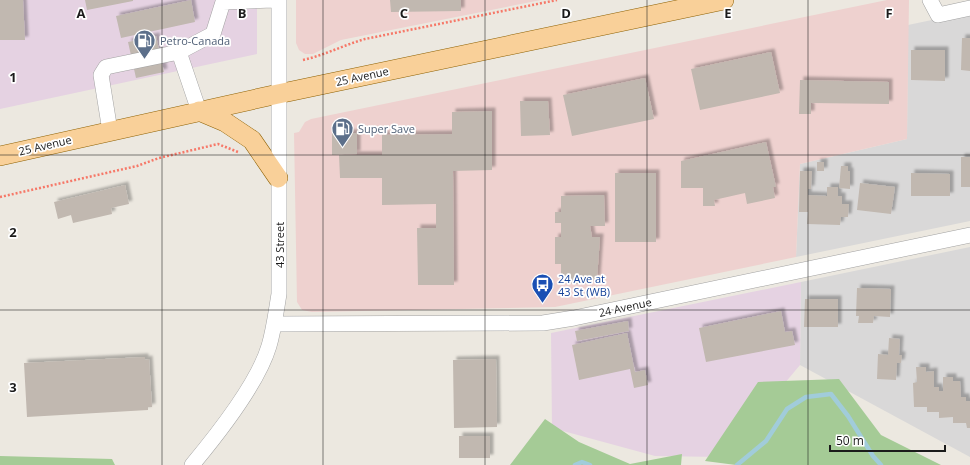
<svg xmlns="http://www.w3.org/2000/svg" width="970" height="465" viewBox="0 0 970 465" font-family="'Open Sans',sans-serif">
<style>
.residential{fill:#d9d8d8}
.commercial{fill:#eed1cf}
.industrial{fill:#e5d2e2}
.forest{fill:#a5cb96}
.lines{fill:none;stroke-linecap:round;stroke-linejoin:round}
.stream{stroke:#a1ccda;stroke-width:4.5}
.building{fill:#c1b8b0;filter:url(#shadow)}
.minor-casing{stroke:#a2a2a2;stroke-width:16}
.major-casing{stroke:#8e6104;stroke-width:20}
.path{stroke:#f67868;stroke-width:2.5;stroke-dasharray:2 2;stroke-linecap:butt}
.minor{stroke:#fff;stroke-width:15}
.major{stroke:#f9d099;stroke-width:19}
.grid{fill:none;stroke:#1b1b1b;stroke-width:1;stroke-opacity:0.55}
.labels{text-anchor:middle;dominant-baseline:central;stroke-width:3.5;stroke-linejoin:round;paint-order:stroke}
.service-label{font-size:11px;fill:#4e5e75;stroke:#fff;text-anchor:start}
.street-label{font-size:11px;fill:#1b1b1b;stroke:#fff}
.transit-label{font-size:11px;fill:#164399;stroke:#fff;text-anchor:start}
.grid-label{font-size:13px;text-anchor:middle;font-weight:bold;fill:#1b1b1b;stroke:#fff;stroke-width:3.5;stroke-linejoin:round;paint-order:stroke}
</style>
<defs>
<filter id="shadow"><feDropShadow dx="3.5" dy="-3.5" stdDeviation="1" flood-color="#0004"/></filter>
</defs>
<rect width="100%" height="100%" fill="#ece8e0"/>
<path class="residential" d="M970,12v209l-174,36 4,-93 107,-25 1,-114z
M970,247v210l-170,-92 1,-83z"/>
<path class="commercial" d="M296,0h245l-200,40 -28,14h-8l-6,-4 -3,-7z
M887,0h22l-2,139 -107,25 -4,93 -241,50 -243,5 -10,-2 -5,-8 -3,-169 5,-1 6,-10 6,-3z"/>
<path class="industrial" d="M0,0h257v54l-257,55z
M801,282l-1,83 -57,68 -22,24 -66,-1 -103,-28 -1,-95z"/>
<path class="forest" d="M839,379l42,56 60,30h-205l-31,-4 53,-79z
M545,419l34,23 51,22 52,-10 -1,11h-171z
M0,456l112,3 3,6h-115z"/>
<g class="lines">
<path class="stream" d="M575,465l7,-3 8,3
M737,465l29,-24 21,-32 19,-12 25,-3 17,22 25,40 8,9"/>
</g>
<path class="building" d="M0,0h23l2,40h-25z
M85,0h48v1l-46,9z
M191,0l4,22 -74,16 -5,-22z
M390,0h71v11l-70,1z
M156,36l8,36 -28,6 -8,-36z
M962,38h8v33l-9,-1z
M911,50h34v31l-34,-1z
M771,52l9,41 -80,17 -9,-41z
M645,78l9,41 -82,17 -9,-41z
M800,80l89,2v22l-78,-1v11h-12z
M520,101h28l2,34 -29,1z
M492,111v59l-39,1 1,114h-36l-1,-57h19v-24l-54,1v-27h-42l-1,-23h43v-20l70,-1v-22z
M332,133h25v21l-25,1z
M766,142l10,45h-3l2,11 -28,6 -2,-11 -31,7 1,6h-12v-18h-22v-27z
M961,157h9v30h-9z
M817,162h7v9h-7z
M841,166h7v5h2v18l-11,-1z
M800,171h12l-1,18h-3v6l19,1v-9h11v9h4v8h7l-1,13h-7l-1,8 -33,-1 1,-12h-9z
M615,173h41v69h-41z
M911,173l39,1v22h-39z
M860,183l35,4 -4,27 -34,-4z
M125,185l4,19 -18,4 1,6 -39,9 -2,-8 -13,4 -4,-17z
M604,195l1,31h-15l2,11h8l-3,42h-5v4l-10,1 -21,-1v-19h-6v-27h6v-14h-6v-11h6v-16z
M857,288l34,1 -1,28 -16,-1 -1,7h-15l1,-7h-3z
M805,299h33v28h-34z
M781,311l4,21 7,-1 3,14 -89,17 -7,-34z
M628,321l1,10 -52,10 -2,-10z
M627,333l8,39 10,-2 3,15 -14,3 -4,-19 -51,11 -7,-35z
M889,338l11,1 -1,16h3l-1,8h-4l-1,17 -19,-1 1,-25 10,1z
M145,357v3l4,-1 3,48h-4v3l-121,7 -3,-54z
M496,359l1,68 -43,1 -1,-68z
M916,367h10v5l8,-1v16h5v4h4v-14h10v4h7l1,16h5v4h4v27h-3l-1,-5h-13v-6l-14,1v-6h-12v-5h-13l-1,-24 4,-1z
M459,436h31v22h-31z"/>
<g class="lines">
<defs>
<path id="minor" d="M930,0l8,15 32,-7
M179,52l34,-18 10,-32 49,-2
M110,131l-9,-56 5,-8 73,-15 20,59
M274,324l269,-1 31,-5 396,-83
M192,465c25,-30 66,-82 77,-119 5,-17 7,-34 10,-52v-294"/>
<path id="major" d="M199,111l26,11 27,18 26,38
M0,156l278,-62 446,-94"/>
</defs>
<use href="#minor" class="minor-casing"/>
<use href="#major" class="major-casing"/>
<path class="path" d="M303,60c22,-5 41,-15 62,-21l192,-39
M0,197l137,-31 22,-8 59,-14 20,8"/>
<use href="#minor" class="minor"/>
<use href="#major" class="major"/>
</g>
<path class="grid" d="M162,0v465M323,0v465M485,0v465M647,0v465M808,0v465M0,155h970M0,310h970"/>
<defs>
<symbol id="fuel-pin" viewBox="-11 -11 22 30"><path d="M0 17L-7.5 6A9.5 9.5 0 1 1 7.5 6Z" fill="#5c6f8a" stroke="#fff"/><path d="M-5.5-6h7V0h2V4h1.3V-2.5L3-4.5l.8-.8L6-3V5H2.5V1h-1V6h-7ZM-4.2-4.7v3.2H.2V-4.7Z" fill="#fff"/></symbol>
<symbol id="bus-pin" viewBox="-11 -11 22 30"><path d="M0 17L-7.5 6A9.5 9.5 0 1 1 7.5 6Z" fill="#1a4fb4" stroke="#fff"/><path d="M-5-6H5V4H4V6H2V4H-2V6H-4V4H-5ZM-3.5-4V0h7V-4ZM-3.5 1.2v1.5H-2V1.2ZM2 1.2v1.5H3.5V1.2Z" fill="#fff"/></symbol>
</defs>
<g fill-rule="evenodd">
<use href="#fuel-pin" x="132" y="28" width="25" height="34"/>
<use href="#fuel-pin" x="330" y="116" width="25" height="34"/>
<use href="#bus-pin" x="530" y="272" width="25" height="34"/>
</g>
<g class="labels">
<g class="service-label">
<text x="160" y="40">Petro-Canada</text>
<text x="358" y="128">Super Save</text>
</g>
<g class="street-label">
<text transform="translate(362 76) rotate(-12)">25 Avenue</text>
<text transform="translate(45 145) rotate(-13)">25 Avenue</text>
<text transform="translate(279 245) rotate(-90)">43 Street</text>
<text transform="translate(625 307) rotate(-12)">24 Avenue</text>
</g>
<g class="transit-label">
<text x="558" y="278">24 Ave at<tspan x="558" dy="13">43 St (WB)</tspan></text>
</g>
</g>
<g class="grid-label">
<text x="81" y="18">A</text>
<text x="242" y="18">B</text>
<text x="404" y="18">C</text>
<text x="566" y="18">D</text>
<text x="728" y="18">E</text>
<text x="889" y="18">F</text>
<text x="13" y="82">1</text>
<text x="13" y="237">2</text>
<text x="13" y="392">3</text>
</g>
<path d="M830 445v6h115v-6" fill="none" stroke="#1b1b1b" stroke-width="2"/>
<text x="836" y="445" font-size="12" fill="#1b1b1b" stroke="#ffffff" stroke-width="3" paint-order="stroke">50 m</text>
</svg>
